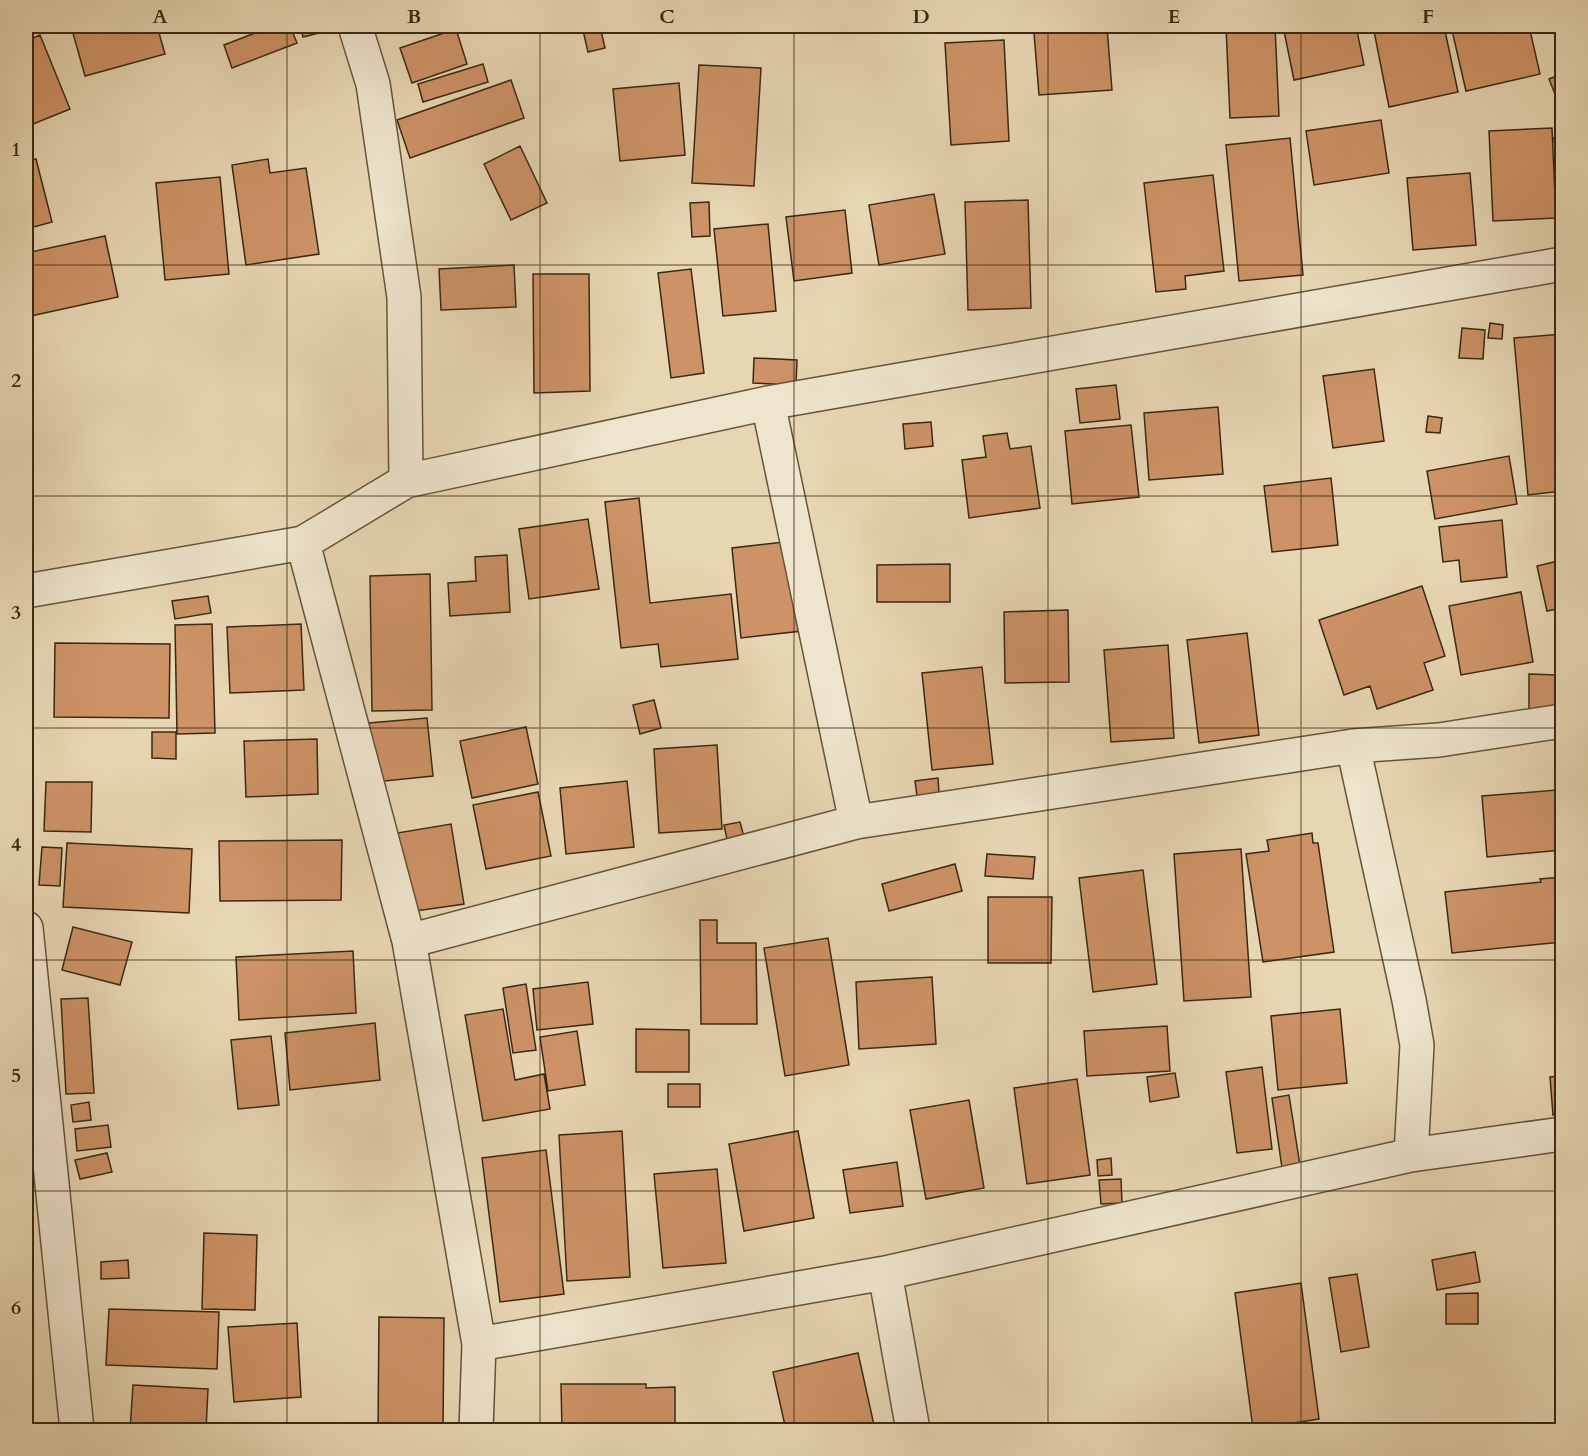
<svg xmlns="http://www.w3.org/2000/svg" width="1588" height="1456" viewBox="0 0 1588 1456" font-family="Cardo,serif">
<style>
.building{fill:#cd9267;stroke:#3a2912;stroke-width:1.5}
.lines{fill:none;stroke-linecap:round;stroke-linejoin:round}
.minor-casing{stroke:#65543a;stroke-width:36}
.minor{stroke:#efe4cd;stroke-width:33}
.grid{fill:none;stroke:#3a2912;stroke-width:1.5;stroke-opacity:0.55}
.neatline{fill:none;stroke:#3a2912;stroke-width:2}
.grid-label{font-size:20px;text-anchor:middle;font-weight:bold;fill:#3a2912}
</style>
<rect width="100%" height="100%" fill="#e7d6b2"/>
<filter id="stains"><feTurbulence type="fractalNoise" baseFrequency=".00333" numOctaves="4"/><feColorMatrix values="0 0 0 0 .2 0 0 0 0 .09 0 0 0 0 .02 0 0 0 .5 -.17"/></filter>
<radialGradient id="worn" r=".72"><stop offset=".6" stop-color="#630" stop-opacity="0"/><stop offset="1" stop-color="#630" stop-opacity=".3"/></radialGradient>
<path class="building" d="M71,26h86l8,28 -80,22z
M273,26h17l7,17 -65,25 -8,-23z
M300,26h34l1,3 -32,8z
M582,26h18l5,22 -17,4z
M1226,26h49l4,90 -49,2z
M1283,26h73l8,39 -70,15z
M1373,26h71l14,66 -69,15z
M1451,26h78l11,48 -74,17z
M1553,26h9v21l-5,1z
M1107,27l5,63 -73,5 -5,-62z
M456,29l11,35 -55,19 -12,-35z
M40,35l30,74 -44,18v-86z
M1004,40l5,101 -58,4 -6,-102z
M483,64l5,18 -65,20 -5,-18z
M699,65l62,3 -7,118 -62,-3z
M1562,74v38l-13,-33z
M511,80l13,38 -114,40 -13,-38z
M679,83l6,72 -65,6 -7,-72z
M1381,120l8,53 -75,12 -8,-54z
M1552,128l4,90 -63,3 -4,-90z
M1562,137v28l-5,1 -3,-28z
M1290,138l13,137 -64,6 -13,-136z
M520,146l27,57 -36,17 -27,-56z
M36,159l16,63 -26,7v-68z
M268,159l2,14 36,-5 13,86 -73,11 -14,-100z
M1470,173l6,72 -63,5 -6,-72z
M1213,175l11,96 -39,5 1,13 -30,3 -12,-109z
M220,177l9,97 -64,6 -9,-97z
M934,194l11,60 -66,11 -10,-60z
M1028,200l3,108 -63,2 -3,-108z
M709,202l1,34 -18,1 -2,-34z
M845,210l7,63 -58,8 -8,-64z
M768,224l8,87 -53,5 -9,-87z
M105,236l13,61 -92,20v-64z
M514,265l2,42 -75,3 -2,-41z
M691,269l13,104 -33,5 -13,-105z
M533,274h56l1,117 -56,2z
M1490,323l13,2 -1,14 -14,-1z
M1462,328l23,2 -2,29 -24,-1z
M1562,334v157l-34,4 -14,-157z
M754,358l43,2 -1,25 -43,-2z
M1374,369l10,72 -51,7 -10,-72z
M1116,385l4,34 -40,4 -4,-34z
M1218,407l5,67 -74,6 -5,-67z
M1428,416l14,2 -2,15 -14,-1z
M931,422l2,24 -28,3 -2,-25z
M1131,425l8,72 -67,7 -7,-73z
M1007,433l3,16 21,-3 9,62 -71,10 -7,-58 24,-3 -3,-21z
M1509,456l8,48 -82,15 -8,-48z
M1331,478l7,67 -66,7 -8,-66z
M639,498l11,105 81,-9 7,65 -77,8 -3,-23 -37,4 -16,-146z
M588,519l11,70 -70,10 -10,-70z
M1502,520l5,57 -46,5 -2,-22 -16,2 -4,-35z
M793,541l9,90 -61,7 -9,-90z
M507,555l3,57 -60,4 -2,-33 28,-2 -1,-24z
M1562,560v48l-15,3 -10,-45z
M950,564v38h-73v-37z
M430,574l2,136 -60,1 -2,-135z
M1422,586l23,70 -21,7 9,27 -56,19 -7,-23 -26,9 -25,-75z
M1521,592l12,70 -72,13 -12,-69z
M208,596l3,17 -36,6 -3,-18z
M1068,610l1,72 -64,1 -1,-71z
M212,624l3,109 -38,1 -2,-109z
M301,624l3,66 -74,3 -3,-66z
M1247,633l12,102 -60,8 -12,-103z
M55,643l115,1 -1,74 -115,-1z
M1168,645l6,93 -63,4 -7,-92z
M982,667l11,97 -61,6 -10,-97z
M1529,674l29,1 -1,41h-28z
M654,700l7,28 -21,6 -7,-29z
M427,718l6,58 -58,6 -6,-59z
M526,727l12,57 -66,14 -12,-57z
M152,732h24v27l-24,-1z
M317,739l1,55 -72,3 -2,-56z
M717,745l5,84 -63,4 -5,-84z
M938,778l1,15 -22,3 -2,-15z
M627,781l7,66 -68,7 -6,-66z
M46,782h46l-1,50 -47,-1z
M1557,790l5,60 -75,7 -5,-61z
M538,792l13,64 -65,13 -13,-64z
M740,822l5,19 -17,3 -4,-19z
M451,824l13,80 -55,8 -12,-79z
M1312,833l1,10h5l16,109 -71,10 -17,-108 23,-3 -2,-11z
M342,840l-1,60 -121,1 -1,-60z
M67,843l125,6 -3,64 -126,-6z
M42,847l20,1 -2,38 -21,-1z
M1241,849l10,148 -67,4 -10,-147z
M987,854l48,3 -2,22 -48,-3z
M955,864l7,27 -73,20 -7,-27z
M1143,870l14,114 -64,8 -14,-114z
M1562,877v65l-110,11 -7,-61 96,-10 -1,-3z
M988,897h64l-1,66h-63z
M700,920h17v23h39l1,81h-56z
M73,927l59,15 -12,43 -58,-15z
M828,938l21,127 -64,11 -21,-128z
M353,951l3,62 -117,7 -3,-63z
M932,977l4,67 -77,5 -3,-67z
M588,982l5,42 -56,6 -4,-41z
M526,984l10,66 -23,3 -10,-65z
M88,998l6,95 -28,1 -5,-95z
M503,1009l12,71 29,-6 6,35 -67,12 -18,-106z
M1340,1009l7,74 -69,7 -7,-74z
M375,1023l5,57 -90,10 -5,-57z
M1167,1026l3,45 -83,5 -3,-45z
M636,1029l53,1v42h-53z
M577,1031l8,54 -37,6 -8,-54z
M271,1036l8,69 -41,4 -7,-69z
M1262,1067l10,82 -35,4 -11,-81z
M1175,1073l4,24 -29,5 -3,-25z
M1562,1076v39h-9l-3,-38z
M1077,1079l13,96 -63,9 -13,-96z
M668,1084h32v23h-32z
M1289,1095l12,77 -18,3 -11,-77z
M969,1100l15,88 -58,11 -16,-89z
M89,1102l2,18 -18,2 -2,-17z
M108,1125l3,22 -34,4 -2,-22z
M622,1131l8,146 -63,4 -8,-146z
M798,1131l16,87 -70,13 -15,-87z
M546,1150l18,144 -64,8 -18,-144z
M107,1153l5,19 -32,7 -5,-19z
M1111,1158l1,17 -14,1 -1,-16z
M897,1162l6,44 -53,7 -7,-43z
M717,1169l9,94 -63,5 -9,-94z
M1121,1179l1,24 -21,1 -2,-24z
M204,1233l53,2 -2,75 -53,-1z
M1475,1252l5,30 -43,8 -5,-30z
M128,1260l1,18 -28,1v-17z
M1357,1274l12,73 -28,5 -12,-74z
M1301,1283l18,136 -66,10 -18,-136z
M1478,1293v31h-32v-30z
M109,1309l110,3 -2,57 -111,-4z
M379,1317l65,1 -1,112h-65z
M297,1323l4,74 -67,5 -6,-75z
M858,1353l16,72 -26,5h-62l-13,-58z
M561,1384h85v4l29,-1v43h-113z
M133,1385l75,4 -2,41h-76z"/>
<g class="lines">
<defs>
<path id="minor" d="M355,26l18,58 31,213 2,184
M768,403l88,419
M303,543l106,398 70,403 -3,86
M26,591l277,-48 103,-62 362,-78 794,-139
M1353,746l56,254 8,45 -6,110
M26,928l51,502
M409,941l447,-119 497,-76 86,-6 123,-19
M885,1273l28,157
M479,1344l406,-71 526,-118 151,-21"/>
</defs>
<use href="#minor" class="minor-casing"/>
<use href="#minor" class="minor"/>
</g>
<path class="grid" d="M287,26v1404M540,26v1404M794,26v1404M1048,26v1404M1301,26v1404M26,265h1536M26,496h1536M26,728h1536M26,960h1536M26,1191h1536"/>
<rect width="1588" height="1456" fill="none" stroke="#e7d6b2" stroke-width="66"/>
<rect x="33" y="33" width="1522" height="1390" class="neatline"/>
<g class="grid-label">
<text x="160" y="23">A</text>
<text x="414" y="23">B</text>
<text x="667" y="23">C</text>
<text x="921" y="23">D</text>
<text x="1174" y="23">E</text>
<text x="1428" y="23">F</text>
<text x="16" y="156">1</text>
<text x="16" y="387">2</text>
<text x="16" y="619">3</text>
<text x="16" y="851">4</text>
<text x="16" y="1082">5</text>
<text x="16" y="1314">6</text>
</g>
<rect width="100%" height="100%" filter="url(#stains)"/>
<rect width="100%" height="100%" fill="url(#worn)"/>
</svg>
